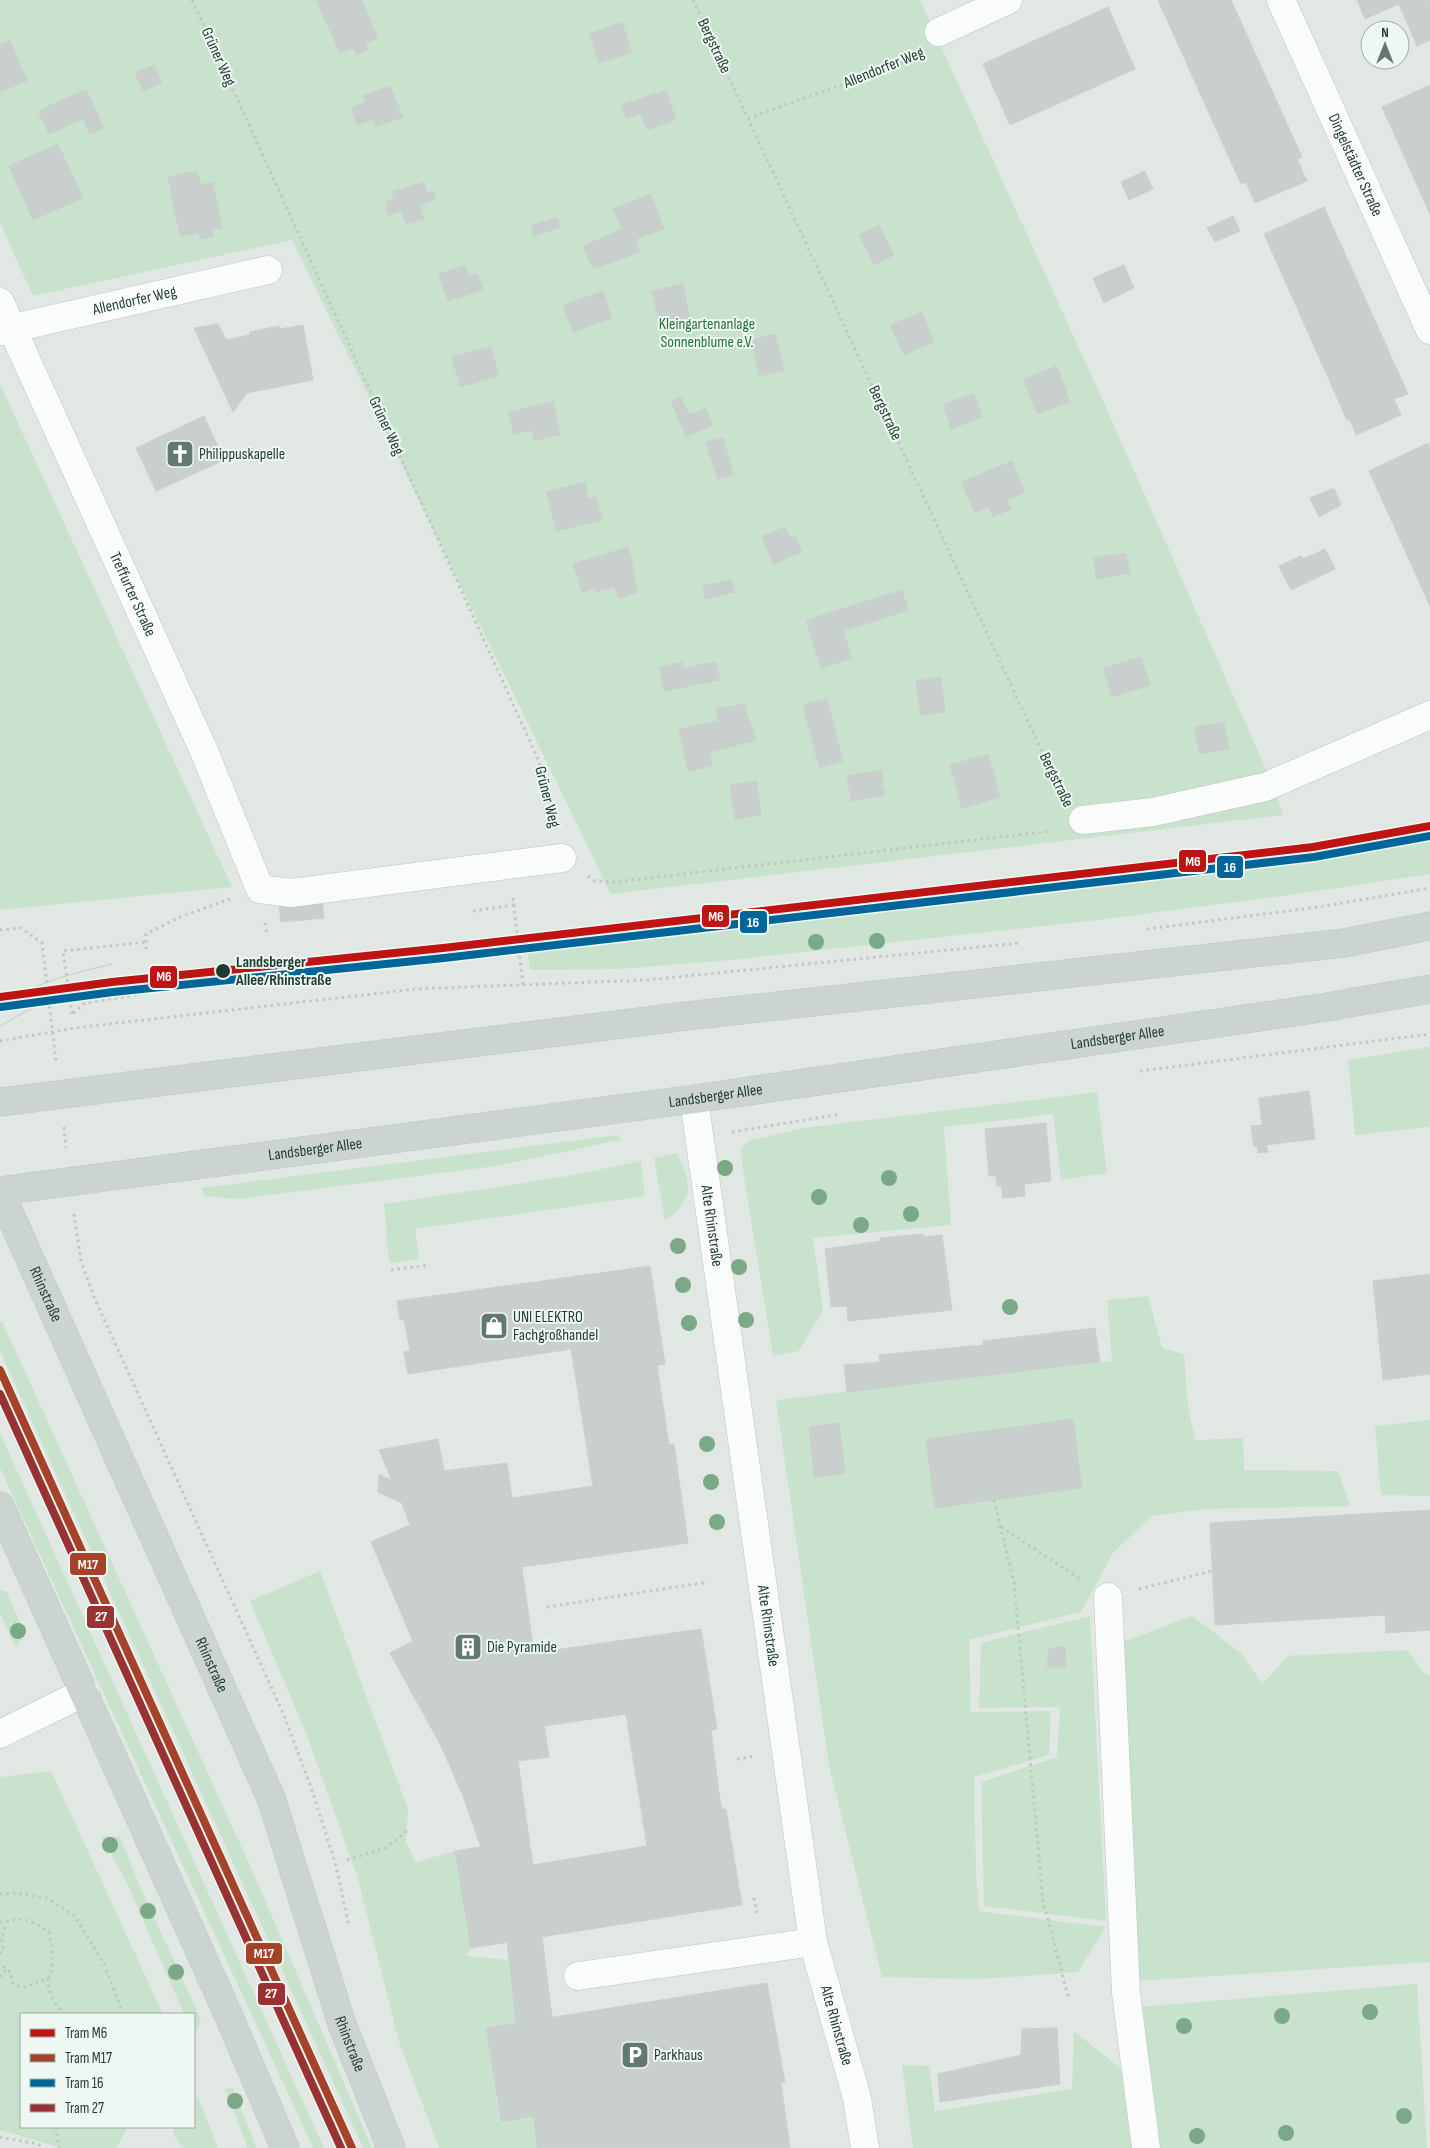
<svg xmlns="http://www.w3.org/2000/svg" width="1430" height="2148" viewBox="0 0 1430 2148" font-family="'Sofia Sans Condensed',sans-serif">
<style>
.green{fill:#c9e2cd}
.building{fill:#c9cfcc;stroke:#cad1cd}
.lines{fill:none;stroke-linecap:round;stroke-linejoin:round}
.minor-casing{stroke:#bec5c1;stroke-width:29}
.major-casing{stroke:#bbc5c0;stroke-width:29}
.path{stroke:#bfc8c3;stroke-width:3;stroke-dasharray:2.5 4;stroke-linecap:butt}
.minor{stroke:#fafcfb;stroke-width:28}
.major{stroke:#ccd4d1;stroke-width:28}
.tram{stroke:#c6cac8;stroke-width:1}
.tram-1-casing{stroke:#eff7f2;stroke-width:11}
.tram-2-casing{stroke:#eff7f2;stroke-width:11}
.tram-3-casing{stroke:#eff7f2;stroke-width:11}
.tram-4-casing{stroke:#eff7f2;stroke-width:11}
.tram-1{stroke:#be1414;stroke-width:8}
.tram-2{stroke:#a6422a;stroke-width:8}
.tram-3{stroke:#069;stroke-width:8}
.tram-4{stroke:#933;stroke-width:8}
.tree{fill:#7ba886}
.stop-dot{fill:#1f3b30;stroke:#eff7f2;stroke-width:2}
.labels{text-anchor:middle;dominant-baseline:central;stroke-width:4;stroke-linejoin:round;paint-order:stroke}
.street-label{font-size:16px;fill:#1f3b30;stroke:#eff7f2}
.park-label{font-size:16px;fill:#27743a;stroke:#eff7f2}
.poi-label{font-size:16px;fill:#1f3b30;stroke:#eff7f2;text-anchor:start}
.stop-label{font-size:16px;font-weight:bold;fill:#1f3b30;stroke:#eff7f2;text-anchor:start}
.line-badge{stroke:#eff7f2;stroke-width:2}
.badge-label{font-size:14px;text-anchor:middle;font-weight:bold;fill:#fff}
</style>
<rect width="100%" height="100%" fill="#e1e8e4"/>
<path class="green" d="M0,0h920l184,403 169,382 10,30 -672,79 -319,-654 -259,56 -33,-73z
M0,384l232,503 -232,23z
M1430,837v37l-119,18 -213,28 -367,40 -111,9 -90,1 -3,-20 589,-69z
M1430,1047v80l-75,8 -7,-75z
M1097,1092l10,81 -46,7 -8,-66 -109,13 7,98 -138,13 10,72 -24,41 -26,5 -33,-205 8,-10 55,-13z
M618,1135l3,5 -125,26 -257,33 -34,-3 -4,-8z
M677,1153c15,32 18,46 -12,68l-11,-63z
M641,1161l4,35 -230,33 4,30 -30,4 -5,-59 178,-27z
M1148,1296l14,52 22,6 4,54 8,32 47,-2 1,32 94,1 12,35 -146,3 -52,7 -39,37 -32,59 -112,28 2,72 80,-1 -2,44 -75,22 2,95 3,39 127,16 -28,45 -98,7 -98,-2 -53,-211 -53,-366 336,-39 -5,-61z
M2,1321l254,558 116,269h-9l-363,-797v-29z
M1430,1420v76l-49,-1 -6,-69z
M0,1433l324,715h-11l-313,-680z
M320,1571l88,238 -2,33 10,20 39,-11 16,97 -4,8 41,4 8,63 -30,5 14,95 32,-5 4,30h-97l-40,-106 -42,-166 -51,-143 -56,-132z
M0,1590l6,1 19,42 -9,14 -16,-33z
M1090,1616l16,305 -122,-15 -3,-124 76,-25 3,-50 -81,1 2,-65z
M1192,1616l49,37 21,31 26,-28 119,-6 19,25 4,1v286l-294,19 -18,-337z
M51,1771l112,243h-142v113h107l-12,21h-54l-62,-18v-353z
M101,1836l19,1 19,47 62,136 -7,16v-22h-10l-57,-131z
M1417,1984l10,164h-270l-20,-141z
M1074,2031l52,42 10,75h-223l-11,-83 27,1 6,45 137,-22z
M233,2088l21,53 2,7h-8l-23,-59z
M194,2096l4,1 20,51h-33c-8,-7 -12,-10 -12,-21h21z"/>
<path class="building" d="M316,0h46l16,38 -13,5 3,7 -12,5 -3,-7 -13,5z
M1158,0h73l71,157 -5,2 10,22 -52,22 -9,-21 -5,2z
M1357,0h73v40l-13,6 -18,-42 -34,15z
M1108,7l27,62 -125,56 -27,-61z
M622,22l10,31 -33,10 -9,-29z
M10,40l17,41 -27,11v-48z
M154,65l8,18 -19,8 -8,-18z
M1430,85v129l-48,-107z
M390,86l13,31 -27,10 -3,-8 -16,6 -6,-17 14,-6 -2,-6z
M86,89l18,39 -14,7 -7,-16 -34,15 -11,-23z
M666,90l10,30 -29,10 -6,-16 -15,5 -5,-14z
M58,144l25,54 -50,22 -24,-54z
M197,171l4,14 12,-3 9,46 -10,1 2,7 -14,3 -1,-6 -19,3 -12,-59z
M1145,171l8,18 -24,11 -8,-18z
M424,182l3,11 6,-2 3,8 -16,6 4,14 -18,5 -5,-13 -13,4 -3,-13 9,-3 -2,-7z
M651,194l13,35 -28,10 4,13 -47,17 -10,-23 39,-17 -9,-20z
M1324,207l84,187 -14,5 7,16 -45,20 -6,-15h-3l-83,-186z
M1233,216l7,15 -25,11 -8,-14z
M557,217l4,10 -27,9 -3,-10z
M879,225l15,30 -20,10 -15,-30z
M465,265l4,11 8,-3 6,17 -35,11 -10,-27z
M1124,265l10,23 -30,15 -11,-25z
M683,284l7,35 -30,7 -8,-35z
M603,291l9,27 -39,14 -10,-27z
M922,312l12,30 -30,13 -14,-30z
M218,324l8,16 24,-5v-3l29,-6 1,3 23,-4 10,55 -66,13 -14,19 -39,-84z
M775,334l9,36 -24,6 -9,-36z
M491,346l8,30 -39,11 -8,-30z
M1057,366l13,36 -33,12 -14,-35z
M974,394l8,23 -31,12 -8,-25z
M681,397l8,18 16,-7 8,17 -27,12 -15,-36z
M553,401l7,34 -25,5 -3,-10 -18,4 -6,-22z
M204,416l20,44 -68,31 -20,-43z
M723,438l11,37 -17,4 -11,-37z
M1428,443l2,6v157l-61,-135z
M1012,461l13,31 -18,8 4,9 -18,8 -4,-10 -14,6 -14,-31z
M585,482l3,17 8,-2 6,23 -46,11 -10,-39z
M1334,488l7,17 -22,12 -9,-19z
M785,527l6,11 4,-2 7,16 -29,12 -11,-28z
M628,547l7,25 -3,1 6,19 -19,6 -5,-11 -18,5 -1,-4 -13,4 -9,-28z
M1325,549l10,20 -44,21 -12,-24 22,-10 2,3z
M1126,553l4,20 -34,6 -2,-21z
M732,580l3,12 -30,7 -2,-13z
M902,590l6,20 -65,21 9,27 -31,10 -15,-48z
M1141,657l9,28 -38,12 -9,-29z
M682,662l1,6 33,-6 4,18 -56,11 -4,-24z
M941,677l4,35 -24,3 -5,-34z
M827,699l16,62 -24,7 -16,-63z
M744,704l12,36 -46,12 2,14 -24,5 -9,-42 40,-8 -3,-12z
M1224,722l5,27 -30,5 -4,-27z
M988,754l12,43 -38,12 -12,-44z
M881,770l4,25 -34,6 -4,-25z
M757,781l4,34 -26,4 -5,-34z
M322,900l2,18 -43,4 -2,-17z
M1309,1091l6,48 -49,6 2,7 -10,1 -1,-7 -3,1 -3,-21 11,-1 -3,-27z
M1046,1123l5,58 -27,3 1,12 -22,2 -2,-12h-4l-1,-10h-7l-4,-47z
M923,1234v3l19,-2 10,75 -104,11 -1,-15 -16,1 -6,-58 56,-8 -1,-3z
M650,1266l15,98 -8,1 12,80 5,-1 14,99 -166,24 -10,-69 81,-12 -22,-137 -163,25 -4,-22 6,-1 -6,-32 -4,1 -3,-19z
M1430,1274v100l-47,6 -10,-99z
M1095,1328l5,34 -253,30 -3,-27 36,-3 -1,-7 104,-10v-4z
M1073,1419l9,69 -147,20 -9,-69z
M839,1423l6,50 -31,4 -5,-50z
M438,1439l6,32 63,-8 42,294 -31,4 11,78 -48,8 -18,-51 -22,-50 -51,-93 23,-12 -42,-99 39,-17 -8,-22 -24,-11 1,-18 13,7 -13,-31z
M1430,1510v120l-44,3 -1,-18 -170,10 -5,-102z
M701,1629l16,100 -6,1 9,70 2,9h4l16,96 -271,43 -16,-97 74,-12 4,26 114,-19 -21,-132 -81,12 -11,-73z
M1065,1646l1,21h-19l2,-18z
M542,1937l10,80 -36,6 -9,-81z
M767,1983l18,99 -4,1 9,65h-253l-4,-31 -32,5 -15,-94z
M1057,2028l3,56 -120,18 -2,-28 83,-19 1,-26z"/>
<g class="lines">
<defs>
<g id="minor">
<path id="s1" d="M1281,0l149,330"/>
<path d="M939,32l69,-32"/>
<path id="s2" d="M0,302l204,449 56,138 31,4 271,-35"/>
<path id="s3" d="M0,331l268,-61"/>
<path d="M1083,820l70,-8 112,-25 165,-72"/>
<path id="s4" d="M694,1099l119,843 44,156 8,50"/>
<path d="M1108,1597l18,396 20,155"/>
<path d="M0,1734l85,-42"/>
<path d="M578,1976l235,-34"/>
</g>
<g id="major">
<path d="M0,1102l687,-86 657,-73 86,-17"/>
<path id="s5" d="M0,1191l694,-92 627,-91 109,-19"/>
<path id="s6" d="M0,1192l271,606 71,226 49,124"/>
<path d="M0,1506l227,506 58,136"/>
</g>
</defs>
<use href="#minor" class="minor-casing"/>
<use href="#major" class="major-casing"/>
<path class="path" d="M192,0l347,761 16,66
M693,0l369,795
M748,118l94,-33 74,-29
M588,876l7,5 19,1 438,-51
M513,898l10,87
M473,911l41,-6
M265,923l2,12
M1147,929l172,-22 111,-19
M0,930l21,-2 21,15 14,118
M146,949v-15l36,-18 48,-17
M475,956l45,-4
M73,1013l12,-10 51,-8
M72,1014l-9,-63 83,-9
M0,1041l75,-13 340,-39 231,-9 373,-37
M1140,1071l290,-37
M64,1127l2,21
M732,1132l109,-18
M74,1214l7,47 13,36 189,416 28,74 25,79 13,60
M391,1270l39,-5
M994,1500l20,83 29,318 26,99
M1001,1527l81,53
M1139,1589l73,-18
M547,1607l161,-25
M737,1759l17,-3
M347,1860l38,-12 22,-17
M0,1894l16,-1 31,5 28,18 29,48 19,50
M754,1898l4,19
M0,1922c7,1 10,-2 17,-3 12,0 21,6 32,13l3,17 -1,25 -3,4 -23,9 -9,-1 -4,-4c1,-11 -6,-12 -12,-19
M0,1954l3,-4 -1,-10 3,-17
M0,1977l7,-9
M48,1978c-1,14 7,26 16,36
M56,2127l3,21
M0,2137l38,7 5,4"/>
<use href="#minor" class="minor"/>
<use href="#major" class="major"/>
<path class="tram" d="M0,1007c34,-25 72,-33 112,-43
M0,1026l37,-21 75,-23"/>
<defs>
<path id="tram-1" d="M0,997l112,-15 331,-34 870,-101 117,-21"/>
<path id="tram-2" d="M0,1370l352,778"/>
<path id="tram-3" d="M1,1007l112,-15 331,-34 870,-101 116,-21"/>
<path id="tram-4" d="M0,1394l341,754"/>
</defs>
<use href="#tram-1" class="tram-1-casing"/>
<use href="#tram-2" class="tram-2-casing"/>
<use href="#tram-3" class="tram-3-casing"/>
<use href="#tram-4" class="tram-4-casing"/>
<use href="#tram-1" class="tram-1"/>
<use href="#tram-2" class="tram-2"/>
<use href="#tram-3" class="tram-3"/>
<use href="#tram-4" class="tram-4"/>
</g>
<g class="tree">
<circle cx="877" cy="941" r="8"/>
<circle cx="816" cy="942" r="8"/>
<circle cx="725" cy="1168" r="8"/>
<circle cx="889" cy="1178" r="8"/>
<circle cx="819" cy="1197" r="8"/>
<circle cx="911" cy="1214" r="8"/>
<circle cx="861" cy="1225" r="8"/>
<circle cx="678" cy="1246" r="8"/>
<circle cx="739" cy="1267" r="8"/>
<circle cx="683" cy="1285" r="8"/>
<circle cx="1010" cy="1307" r="8"/>
<circle cx="746" cy="1320" r="8"/>
<circle cx="689" cy="1323" r="8"/>
<circle cx="707" cy="1444" r="8"/>
<circle cx="711" cy="1482" r="8"/>
<circle cx="717" cy="1522" r="8"/>
<circle cx="18" cy="1631" r="8"/>
<circle cx="110" cy="1845" r="8"/>
<circle cx="148" cy="1911" r="8"/>
<circle cx="176" cy="1972" r="8"/>
<circle cx="1370" cy="2012" r="8"/>
<circle cx="1282" cy="2016" r="8"/>
<circle cx="1184" cy="2026" r="8"/>
<circle cx="235" cy="2101" r="8"/>
<circle cx="1404" cy="2116" r="8"/>
<circle cx="1286" cy="2133" r="8"/>
<circle cx="1197" cy="2136" r="8"/>
</g>
<defs>
<symbol id="church-square" viewBox="-11 -11 22 22"><rect x="-9" y="-9" width="18" height="18" rx="4" fill="#63786f" stroke="#eff7f2"/><path d="M-1.2-6h2.4v3.5h3.3v2.4h-3.3V6h-2.4V-.1h-3.3v-2.4h3.3Z" fill="#fff"/></symbol>
<symbol id="shop-square" viewBox="-11 -11 22 22"><rect x="-9" y="-9" width="18" height="18" rx="4" fill="#63786f" stroke="#eff7f2"/><path d="M-5-2.5h2.3a2.7 3.5 0 0 1 5.4 0H5L5.5 6h-11ZM-1.5-2.5h3a1.5 2.3 0 0 0-3 0Z" fill="#fff"/></symbol>
<symbol id="building-square" viewBox="-11 -11 22 22"><rect x="-9" y="-9" width="18" height="18" rx="4" fill="#63786f" stroke="#eff7f2"/><path d="M-4-6H4V6H1V3H-1V6H-4ZM-2.5-4.3h1.7v1.8h-1.7ZM.8-4.3h1.7v1.8H.8ZM-2.5-1h1.7V.8h-1.7ZM.8-1h1.7V.8H.8Z" fill="#fff"/></symbol>
<symbol id="parking-square" viewBox="-11 -11 22 22"><rect x="-9" y="-9" width="18" height="18" rx="4" fill="#63786f" stroke="#eff7f2"/><path d="M-3.5-5.5H1a3.5 3.5 0 0 1 0 7H-1V5.5H-3.5ZM-1-3.4V-.6H.8a1.4 1.4 0 0 0 0-2.8Z" fill="#fff"/></symbol>
</defs>
<g fill-rule="evenodd">
<use href="#church-square" x="164" y="438" width="32" height="32"/>
<use href="#shop-square" x="478" y="1310" width="32" height="32"/>
<use href="#building-square" x="452" y="1631" width="32" height="32"/>
<use href="#parking-square" x="619" y="2039" width="32" height="32"/>
</g>
<circle class="stop-dot" cx="223" cy="971" r="8"/>
<g class="labels">
<g class="street-label">
<text transform="translate(714 46) rotate(65)">Bergstraße</text>
<text transform="translate(218 57) rotate(66)">Grüner Weg</text>
<text transform="translate(884 68) rotate(-22)">Allendorfer Weg</text>
<text stroke="none"><textPath href="#s1" startOffset="181">Dingelstädter Straße</textPath></text>
<text stroke="none"><textPath href="#s3" startOffset="138">Allendorfer Weg</textPath></text>
<text transform="translate(885 413) rotate(65)">Bergstraße</text>
<text transform="translate(386 426) rotate(65)">Grüner Weg</text>
<text stroke="none"><textPath href="#s2" startOffset="321">Treffurter Straße</textPath></text>
<text transform="translate(1056 780) rotate(64)">Bergstraße</text>
<text transform="translate(547 797) rotate(76)">Grüner Weg</text>
<text stroke="none"><textPath href="#s5" startOffset="1128">Landsberger Allee</textPath></text>
<text stroke="none"><textPath href="#s5" startOffset="722">Landsberger Allee</textPath></text>
<text stroke="none"><textPath href="#s5" startOffset="318">Landsberger Allee</textPath></text>
<text stroke="none"><textPath href="#s4" startOffset="128">Alte Rhinstraße</textPath></text>
<text stroke="none"><textPath href="#s6" startOffset="112">Rhinstraße</textPath></text>
<text stroke="none"><textPath href="#s4" startOffset="532">Alte Rhinstraße</textPath></text>
<text stroke="none"><textPath href="#s6" startOffset="518">Rhinstraße</textPath></text>
<text stroke="none"><textPath href="#s4" startOffset="938">Alte Rhinstraße</textPath></text>
<text stroke="none"><textPath href="#s6" startOffset="922">Rhinstraße</textPath></text>
</g>
<g class="park-label">
<text x="707" y="324">Kleingartenanlage<tspan x="707" dy="18">Sonnenblume e.V.</tspan></text>
</g>
<g class="poi-label">
<text x="199" y="454">Philippuskapelle</text>
<text x="513" y="1317">UNI ELEKTRO<tspan x="513" dy="18">Fachgroßhandel</tspan></text>
<text x="487" y="1647">Die Pyramide</text>
<text x="654" y="2055">Parkhaus</text>
</g>
<g class="stop-label">
<text x="236" y="962">Landsberger<tspan x="236" dy="18">Allee/Rhinstraße</tspan></text>
</g>
</g>
<g class="line-badge">
<rect x="1178" y="849" width="29" height="24" rx="5" fill="#be1414"/>
<rect x="1216" y="855" width="28" height="24" rx="5" fill="#069"/>
<rect x="701" y="904" width="29" height="24" rx="5" fill="#be1414"/>
<rect x="739" y="910" width="29" height="24" rx="5" fill="#069"/>
<rect x="149" y="965" width="29" height="24" rx="5" fill="#be1414"/>
<rect x="69" y="1552" width="38" height="24" rx="5" fill="#a6422a"/>
<rect x="86" y="1605" width="29" height="24" rx="5" fill="#933"/>
<rect x="245" y="1942" width="38" height="23" rx="5" fill="#a6422a"/>
<rect x="257" y="1982" width="29" height="24" rx="5" fill="#933"/>
</g>
<g class="badge-label">
<text x="1193" y="866">M6</text>
<text x="1230" y="872">16</text>
<text x="716" y="921">M6</text>
<text x="753" y="927">16</text>
<text x="164" y="981">M6</text>
<text x="88" y="1569">M17</text>
<text x="101" y="1621">27</text>
<text x="264" y="1958">M17</text>
<text x="271" y="1998">27</text>
</g>
<rect x="20" y="2013" width="175" height="115" fill="#eff7f2" stroke="#9caca4"/>
<rect x="30" y="2029" width="25" height="8" fill="#be1414" stroke="#9caca4"/>
<text x="65" y="2038" font-size="15" fill="#1f3b30">Tram M6</text>
<rect x="30" y="2054" width="25" height="8" fill="#a6422a" stroke="#9caca4"/>
<text x="65" y="2063" font-size="15" fill="#1f3b30">Tram M17</text>
<rect x="30" y="2079" width="25" height="8" fill="#006699" stroke="#9caca4"/>
<text x="65" y="2088" font-size="15" fill="#1f3b30">Tram 16</text>
<rect x="30" y="2104" width="25" height="8" fill="#993333" stroke="#9caca4"/>
<text x="65" y="2113" font-size="15" fill="#1f3b30">Tram 27</text>
<g transform="translate(1385 45)"><circle r="24" fill="#eff7f2" stroke="#9caca4"/>
<path d="M0-4L9 19L0 12L-9 19Z" fill="#63786f"/>
<text y="-8" font-size="14" font-weight="bold" text-anchor="middle" fill="#1f3b30">N</text>
</g>
</svg>
